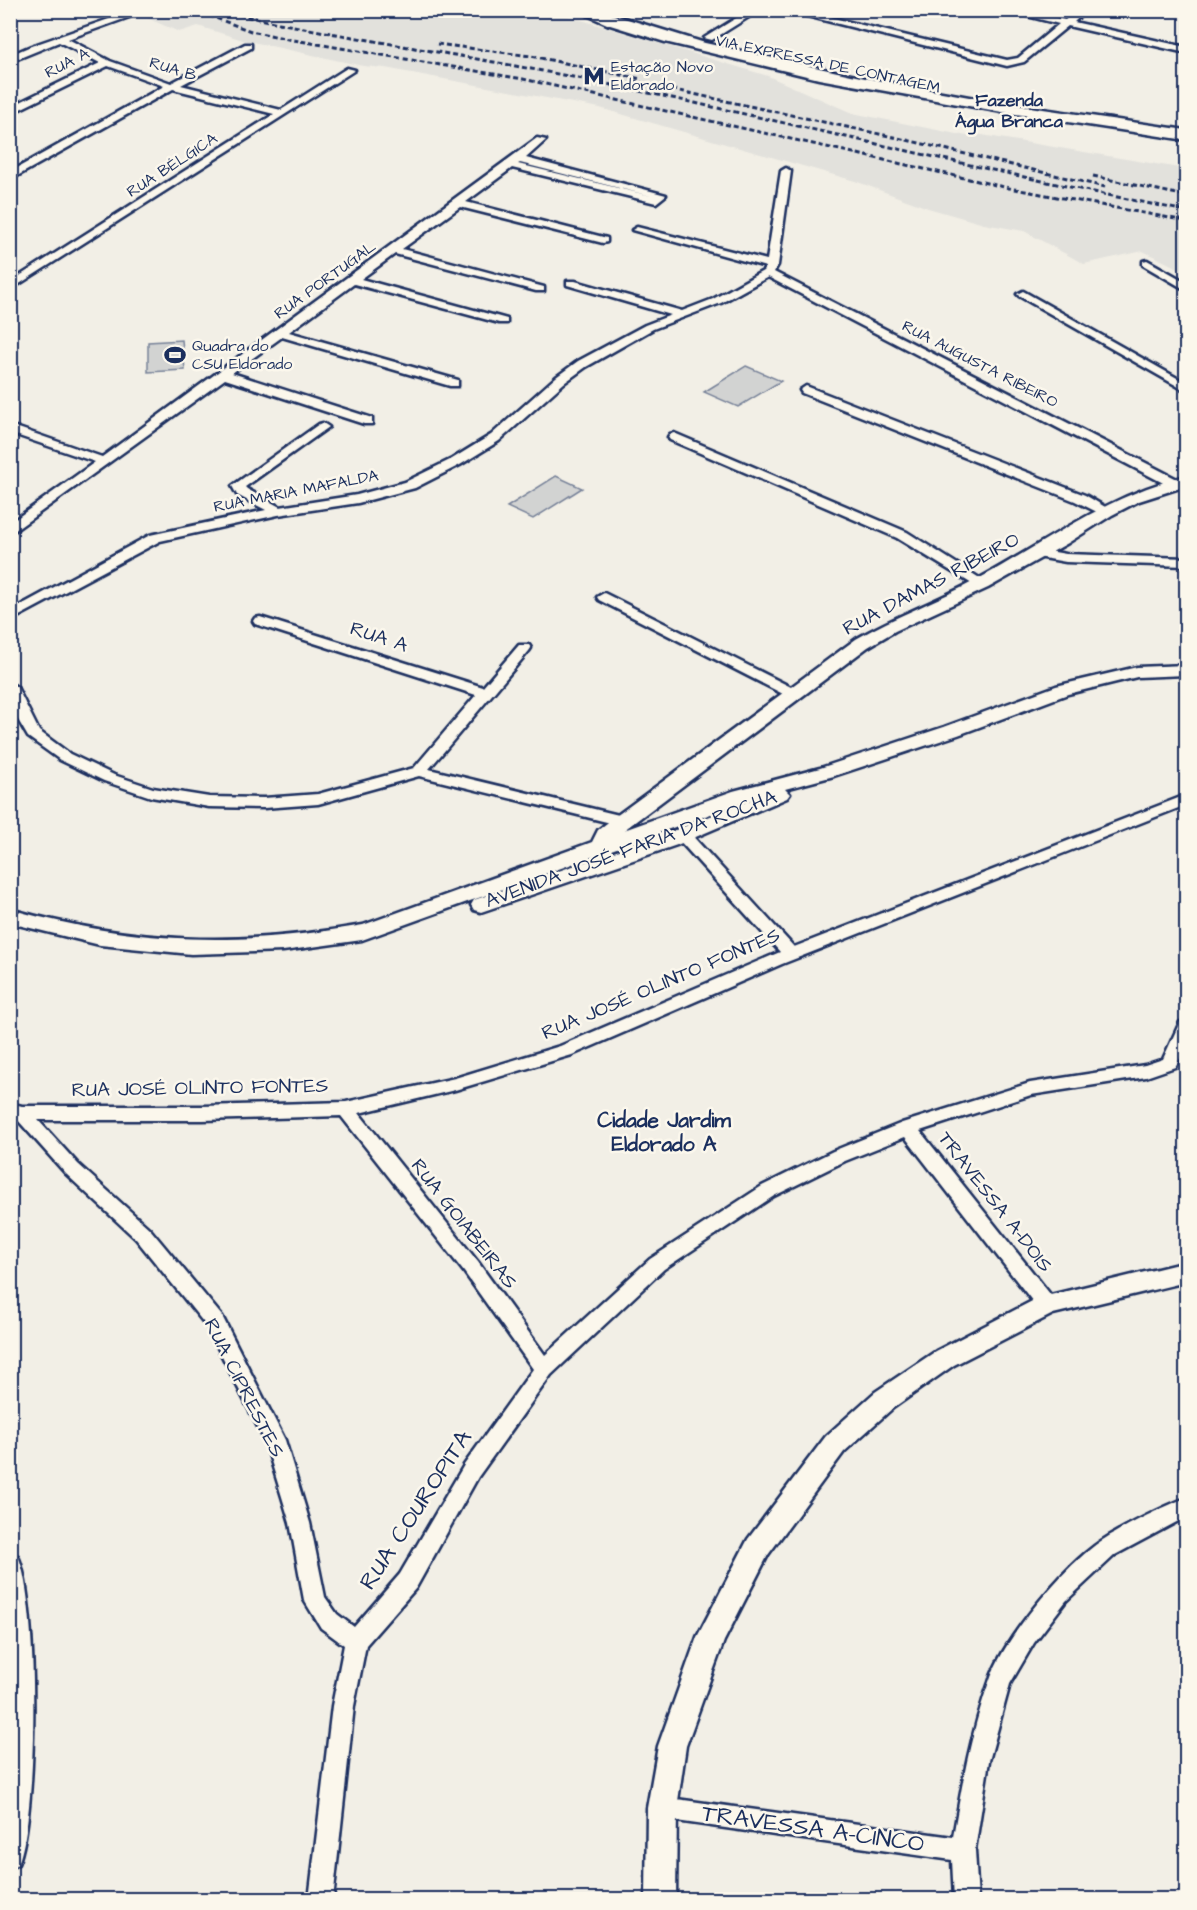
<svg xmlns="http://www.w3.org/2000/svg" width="1197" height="1910" viewBox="0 0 1197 1910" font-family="'Architects Daughter',sans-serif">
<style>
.built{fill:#e2e1dc}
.green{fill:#d2d3d2;stroke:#768198;stroke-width:1.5}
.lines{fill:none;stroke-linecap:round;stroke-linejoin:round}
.minor-casing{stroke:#1b2f5e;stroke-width:5}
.tertiary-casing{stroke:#1b2f5e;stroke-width:5}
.trunk-casing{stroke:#1b2f5e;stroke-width:5}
.minor{fill:#fbf7ec;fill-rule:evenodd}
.tertiary{fill:#fbf7ec;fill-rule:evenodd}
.trunk{fill:#fbf7ec;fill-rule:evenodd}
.rail{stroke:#1b2f5e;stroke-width:3;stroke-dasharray:5 3;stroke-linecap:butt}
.labels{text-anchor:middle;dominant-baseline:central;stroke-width:5;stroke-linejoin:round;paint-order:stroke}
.far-street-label{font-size:16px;fill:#1b2f5e;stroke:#fbf7ec}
.far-poi-label{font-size:16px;fill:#1b2f5e;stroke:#fbf7ec;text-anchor:start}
.far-neighbourhood-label{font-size:18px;font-weight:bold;fill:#1b2f5e;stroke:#fbf7ec}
.street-label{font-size:20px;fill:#1b2f5e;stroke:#fbf7ec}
.neighbourhood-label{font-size:21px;font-weight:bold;fill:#1b2f5e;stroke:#fbf7ec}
.near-street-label{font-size:24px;fill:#1b2f5e;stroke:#fbf7ec}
</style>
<rect width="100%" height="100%" fill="#f2efe6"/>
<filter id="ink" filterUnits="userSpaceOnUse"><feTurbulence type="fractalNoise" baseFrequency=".0167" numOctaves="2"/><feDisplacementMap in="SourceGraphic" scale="12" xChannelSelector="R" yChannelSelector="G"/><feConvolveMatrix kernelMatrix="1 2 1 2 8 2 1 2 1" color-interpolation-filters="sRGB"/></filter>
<g filter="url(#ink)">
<path class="built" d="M146,10l405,1 217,65 84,37 120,24 4,-3 210,35v103l-43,-21 -59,13 -60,-33 -40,-7 -56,-16 -73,-27 -255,-73 -215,-40 -22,-2 -120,-26 -45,-14 -19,6 -41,-18z"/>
<path class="green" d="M182,340l3,30 -37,2v-30z
M746,366l35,15 -43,26 -34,-15z
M556,476l26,12 -49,31 -26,-12z"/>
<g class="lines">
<defs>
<path id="minor" d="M135,10h14l-81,29 42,22 61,22 74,-39h6v4l-70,37 100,25 66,-42 8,2 -345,220v-8l264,-168 -101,-25 -163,91v-8l154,-86 -56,-20 -98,48v-7l90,-44 -41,-21 -49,20v-7l21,-9z
M749,10h11l-48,30 -8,-2z
M783,10h17l207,50 11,-2 41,-34 -56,-14h18l44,10 12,-10h10l-13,12 112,25v6l-118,-27 -44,36 -17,4z
M537,138l9,2 -20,18 140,37 -10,8 -144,-35 -46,34 141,36v4l-4,1 -143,-36 -58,42 142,38v4h-8l-141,-37 -34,25 146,40v4h-8l-145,-39 -65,48 169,48v6h-8l-168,-49 -50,36 140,45v6h-8l-139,-45 -215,155v-11l85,-61 -85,-29v-8l92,32zM520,163l131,33 -133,-32z
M786,168l5,3 -13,94 -4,7 407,209 1,3 -1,3h-10l-403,-210 -47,26 -68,26 -67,38 -22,16 -65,58 -39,24 -45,23 -57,15 -80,12 -118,26 -150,80v-10l140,-76 116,-25 -29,-15 -5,-9 87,-62 4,-1 6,4 -84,60 2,2 33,18 77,-12 48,-13 47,-23 39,-24 65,-58 22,-16 67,-36 26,-10 -104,-30v-4h8l107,30 31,-12 50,-28 3,-4 -134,-37 5,-3 130,33 14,-89z
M1147,260l39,22v8l-43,-25v-4z
M1023,291l163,92v8l-167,-95 -2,-2z
M806,386l279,109 27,16 -1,3h-10l-26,-13 -273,-108 -2,-3z
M674,433l233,99 82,52 -7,4 -5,-1 -80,-49 -227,-98 -2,-3 2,-3z
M1037,549l29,5 120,4v8l-120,-4 -34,-6 -2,-3 2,-3z
M604,593l193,97 2,3 -2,3h-10l-188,-96 -2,-3z
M260,617l223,70 36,-42h10l2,3 -2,3 -100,118 194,47 8,5 -8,5 -204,-50 -101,28 -54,4 -55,-1 -58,-10 -47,-16 -44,-21 -32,-23 -18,-31v-23l7,4 22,44 31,23 44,21 39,13 56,9 55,1 54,-4 96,-26 62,-73 -221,-71 -2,-3 2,-3z
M1186,795v10l-404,159 -210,91 -117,35 -96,23 119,149 67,93 105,-96 112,-73 71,-35 69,-28 128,-40 115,-18 18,-6 17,-37 6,-2v28l-11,19 -29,10 -115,18 -111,36 134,168 3,6 -3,6 -7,2 -7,-2 -135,-174 -60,24 -71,35 -110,73 -113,106 -73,102 -62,111 -50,57 -12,61 -21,194h-24l23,-194 12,-61 -23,-17 -17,-28 -14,-77 -25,-82 -57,-113 -72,-89 -70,-65 -50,-56 -6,-2v-13l12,3h181l143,-4 109,-24 105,-32 220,-94 -103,-114 -3,-4 3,-4h10l107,117zM341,1116l123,156 69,97 -69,96 -64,109 -46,53 -17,-13 -12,-17 -15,-74 -25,-83 -63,-124 -72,-87 -72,-65 -40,-44h165z
M1186,1498v19l-71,38 -49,46 -32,42 -24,41 -21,77 -14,89 3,50h-24l-2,-40 -290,-41 -8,-3 -4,-8 4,-8 8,-3 291,40c9,-52 18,-105 36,-155 14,-43 74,-115 112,-141 20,-13 63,-35 85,-43z
M10,1554l8,2c21,47 20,261 0,308l-8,4z"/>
<path id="tertiary" d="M1186,476v10l-47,15 -27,14 -44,28 -80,45 -93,43 -27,16 -244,183 109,-39 87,-23 124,-41 112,-41 81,-19 49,-2v10l-49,2 -69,17 -110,41 -124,41 -49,13 5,5 -3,4 -110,47 -196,67 -7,-2 -3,-5 3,-5 189,-65 95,-38 -396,143 -79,11 -92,3 -91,-9 -90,-22v-14c123,35 229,38 353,16l229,-83 6,-12 18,-14 240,-177c39,-23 82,-38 122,-60 70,-38 130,-84 208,-103z
M1186,1262v20l-133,32 -99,51 -61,43 -49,44 -76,103 -44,86 -38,105 -9,62 -1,92h-30l1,-92 11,-62 39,-109 51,-98 78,-103 49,-44 61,-41 102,-53z"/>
<path id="trunk" d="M576,10h22l107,33 160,35 137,25 184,27v10l-184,-28 -183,-33 -154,-37 -58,-18z"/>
</defs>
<use href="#minor" class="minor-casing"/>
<use href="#tertiary" class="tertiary-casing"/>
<use href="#trunk" class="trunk-casing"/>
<use href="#minor" class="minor"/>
<use href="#tertiary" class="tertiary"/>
<use href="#trunk" class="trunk"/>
<path class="rail" d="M194,10l57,21 37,8 235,40 486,109 177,33
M231,13c123,27 248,44 371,70 195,41 388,89 584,128
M437,44l94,12 110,23
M633,81l265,57 207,49
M1093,176l93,20"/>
</g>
</g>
<defs>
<symbol id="metro-bare" viewBox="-9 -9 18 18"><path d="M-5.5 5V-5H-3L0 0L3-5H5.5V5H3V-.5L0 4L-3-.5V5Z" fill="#1b2f5e" stroke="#fbf7ec" stroke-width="2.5" paint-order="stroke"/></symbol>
<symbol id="stadium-bare" viewBox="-9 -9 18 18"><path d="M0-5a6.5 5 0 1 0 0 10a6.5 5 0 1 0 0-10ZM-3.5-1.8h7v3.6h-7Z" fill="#1b2f5e" stroke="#fbf7ec" stroke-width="2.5" paint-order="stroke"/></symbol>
</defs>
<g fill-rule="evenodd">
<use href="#metro-bare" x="579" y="61" width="30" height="30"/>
<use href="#stadium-bare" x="160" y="340" width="30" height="30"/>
</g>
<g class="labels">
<g class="far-street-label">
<text transform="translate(67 63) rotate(-27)">RUA A</text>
<text transform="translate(828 64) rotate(12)">VIA EXPRESSA DE CONTAGEM</text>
<text transform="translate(173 69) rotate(17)">RUA B</text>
<text transform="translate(172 165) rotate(-33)">RUA BÉLGICA</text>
<text transform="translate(325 280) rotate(-36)">RUA PORTUGAL</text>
<text transform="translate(980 364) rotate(27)">RUA AUGUSTA RIBEIRO</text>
<text transform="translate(296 491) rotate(-11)">RUA MARIA MAFALDA</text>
</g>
<g class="far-poi-label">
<text x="611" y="67">Estação Novo<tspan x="611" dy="18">Eldorado</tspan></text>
<text x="192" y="346">Quadra do<tspan x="192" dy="18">CSU Eldorado</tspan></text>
</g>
<g class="far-neighbourhood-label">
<text x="1009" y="100">Fazenda<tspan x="1009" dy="21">Água Branca</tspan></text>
</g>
<g class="street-label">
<text transform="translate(931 584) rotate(-28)">RUA DAMAS RIBEIRO</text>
<text transform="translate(379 637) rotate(18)">RUA A</text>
<text transform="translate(631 849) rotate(-20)">AVENIDA JOSÉ FARIA DA ROCHA</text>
<text transform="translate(661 984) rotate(-23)">RUA JOSÉ OLINTO FONTES</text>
<text transform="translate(200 1088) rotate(-1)">RUA JOSÉ OLINTO FONTES</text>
<text transform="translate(995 1202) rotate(52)">TRAVESSA A-DOIS</text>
<text transform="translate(464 1224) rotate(52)">RUA GOIABEIRAS</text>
<text transform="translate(244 1388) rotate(63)">RUA CIPRESTES</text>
</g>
<g class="neighbourhood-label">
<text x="664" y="1120">Cidade Jardim<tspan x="664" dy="24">Eldorado A</tspan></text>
</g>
<g class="near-street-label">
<text transform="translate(416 1510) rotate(-57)">RUA COUROPITA</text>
<text transform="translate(813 1829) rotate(8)">TRAVESSA A-CINCO</text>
</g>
</g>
<rect width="1197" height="1910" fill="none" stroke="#fbf7ec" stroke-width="36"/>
<rect x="18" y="18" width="1161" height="1874" fill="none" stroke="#1b2f5e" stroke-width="2" filter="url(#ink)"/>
</svg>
